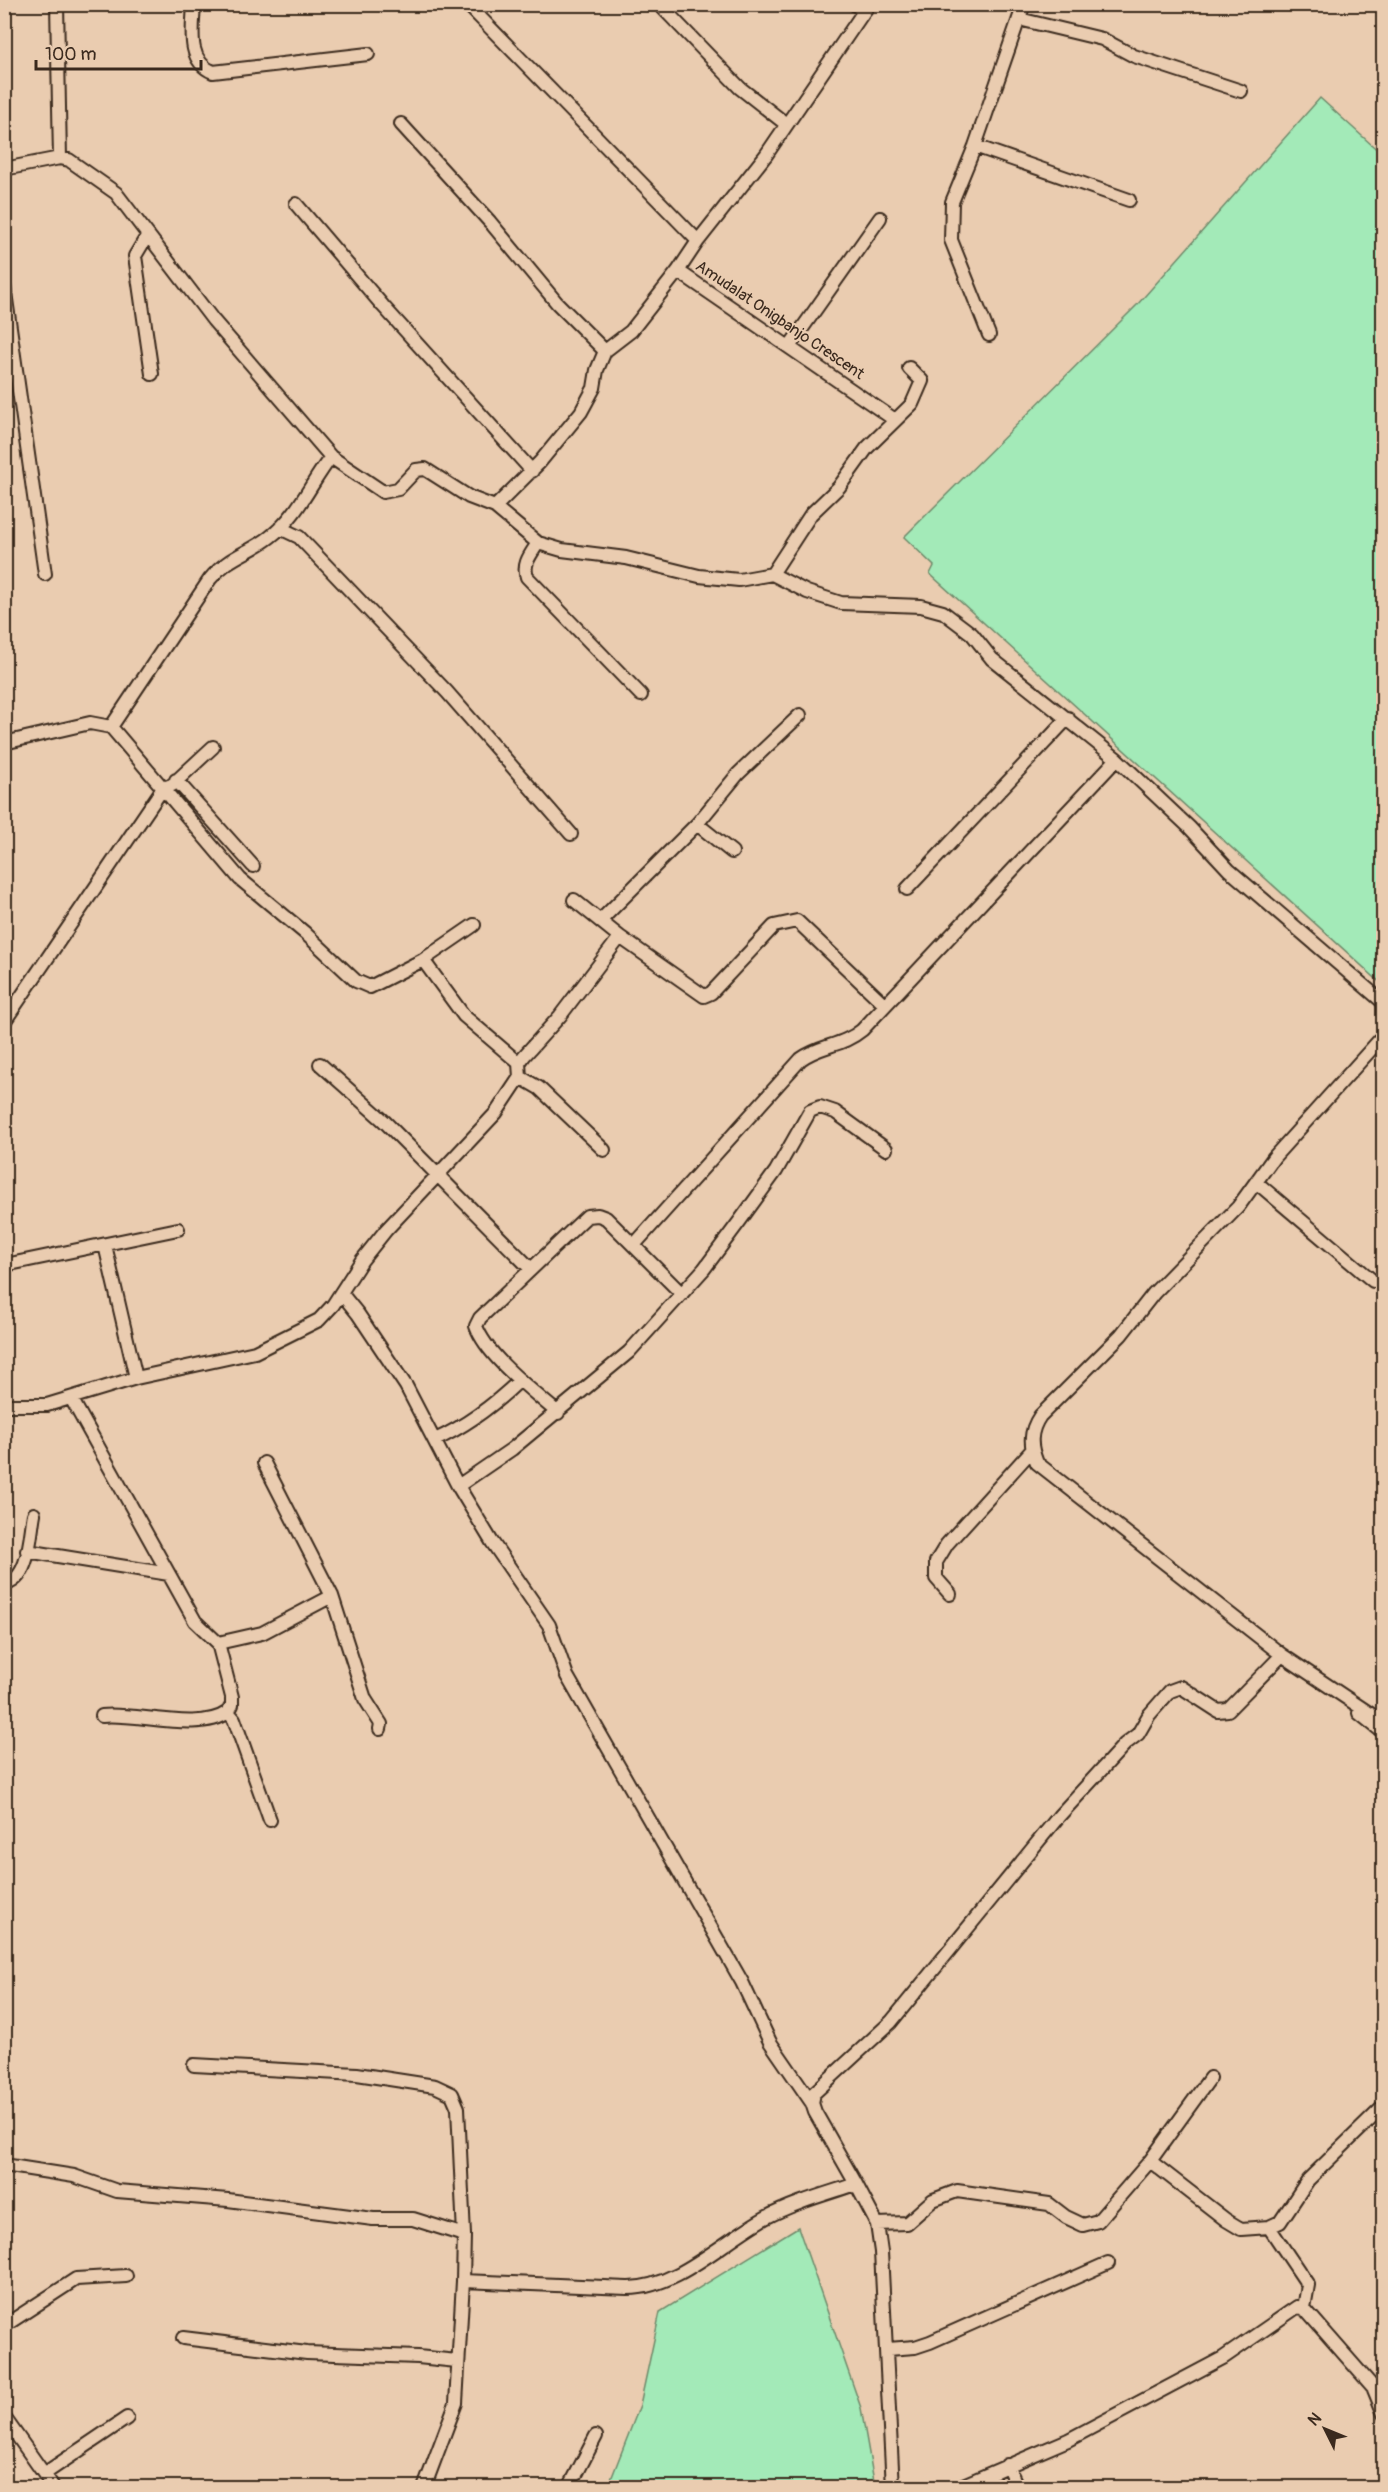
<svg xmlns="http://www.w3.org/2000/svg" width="1388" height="2492" viewBox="0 0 1388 2492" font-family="Pangolin,sans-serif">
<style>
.green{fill:#a3eab8;stroke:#6f8a6b;stroke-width:1.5}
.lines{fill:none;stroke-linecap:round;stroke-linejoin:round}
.minor-casing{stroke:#3b2a1e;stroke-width:16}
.minor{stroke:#eaccb0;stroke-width:12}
.labels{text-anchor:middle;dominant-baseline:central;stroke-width:4.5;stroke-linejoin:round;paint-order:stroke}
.street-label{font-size:16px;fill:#3b2a1e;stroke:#eaccb0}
</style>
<rect width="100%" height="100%" fill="#eaccb0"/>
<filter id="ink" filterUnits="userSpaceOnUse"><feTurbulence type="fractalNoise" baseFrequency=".0167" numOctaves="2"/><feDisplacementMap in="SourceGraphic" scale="12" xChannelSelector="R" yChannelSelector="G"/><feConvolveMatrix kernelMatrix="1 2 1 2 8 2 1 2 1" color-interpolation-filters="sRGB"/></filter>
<g filter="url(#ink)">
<path class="green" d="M1320,98l63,57v830l-453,-411 4,-8 -30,-29 233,-232z
M798,2227l63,181 14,79h-267l32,-82 20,-93z"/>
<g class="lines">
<defs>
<path id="minor" d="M57,4l3,154
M194,4c-1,24 -8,57 19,68l155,-18
M467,4l231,237
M659,4l81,84 46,36
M854,4l10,7
M869,4l-103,151 -68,86 -20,30 217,149
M1019,19l83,20 32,17 107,35
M401,124l89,98 67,81 48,48 26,-20 47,-60
M975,146l154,54
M4,169l56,-11 9,2 47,33 97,127 118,137 52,35 15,-3 18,-19 9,-1 44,28 26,10 43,36 24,7 64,8 73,18 40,4 33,-6 35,18 34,11 80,3 22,6 29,22 20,25 125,100 72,68 40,43 155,133
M296,204l87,102 149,165
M147,236l-12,20 17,118
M4,285l41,289
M989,335l-38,-95 1,-38 23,-56 49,-142
M789,347l91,-129
M495,507l45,-45 41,-50 13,-24 3,-18 8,-19
M280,528l19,9 148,155 124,142
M538,543c-7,11 -16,21 -11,34l114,118
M772,574l39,-60 28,-27 28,-39 45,-44 10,-23 -13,-13
M111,727l99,-148c19,-23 38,-25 60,-42 28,-21 40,-53 61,-80
M4,743l86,-20 21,4 129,152 65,54 51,48 14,6 53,-27 41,56 55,47
M176,780l77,86
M697,824l35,28
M907,889l161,-171
M574,900l46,37 84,59 7,-3 63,-67 23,-5 87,83
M601,920l96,-96 41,-50 62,-59
M423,960l51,-35
M4,1022l159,-234 9,-3 41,-38
M1384,1035l-110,122 -36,50 -84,86 -33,42 -81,81c-11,16 -10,30 -3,47l245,192 102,68
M320,1064l64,57 147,148
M520,1077l19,11 65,62
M1256,1182l117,99
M105,1245l31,133
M634,1245l167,-186c19,-14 42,-13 61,-29l255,-271
M10,1264l168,-35
M341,1293l17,21 48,72 52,100 34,56 57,83 18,51 175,306 28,60 42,61
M71,1398l124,223 23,22 14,54v8l-4,7c-28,21 -92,0 -126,4
M4,1405h43l89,-27 119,-26 64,-32 14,-15 29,-45 24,-30 110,-117 24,-36 -1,-14 5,-7 36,-40 60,-79
M558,1413c-25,-22 -71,-56 -82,-87l4,-8 107,-102 11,-1 8,3 76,76
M435,1440c33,-15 59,-35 85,-60
M264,1463l68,133 33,103 16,25 -1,5
M458,1486l54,-37 117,-97 75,-83 35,-47 37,-51 34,-60 10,-4 15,5 51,37
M27,1551l142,23
M4,1584c26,-3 26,-50 30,-70
M950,1594l-14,-16v-16l11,-18 85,-94
M218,1643l44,-10 70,-37
M228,1712l6,7 36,101
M1359,1713l25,20
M194,2065l163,9 78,12 17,8 6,14 6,127 -1,46
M1150,2161l76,59 15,9 28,-2 11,-5 28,-42 76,-74
M4,2165l70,11 43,15 111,9 145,19h40l51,16
M856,2184l-41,-72 -3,-9 2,-10 77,-71 168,-206 66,-72 13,-10 11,-19 21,-24 11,-4 37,24 10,-1 54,-55
M877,2224l30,-1 26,-23 24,-9 92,13 17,13 17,8 15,-4 52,-60 60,-83
M1269,2227l39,58 -4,23
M4,2326l72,-47 50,-3
M183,2338l124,15 111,4 39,4
M888,2349l27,-2 15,-5 178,-79
M4,2417l50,71
M1007,2465l11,23
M44,2474l83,-56
M424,2488l32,-85 7,-122 164,7c49,1 96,-47 138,-70 28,-15 61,-24 91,-34l21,40 4,28 12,236
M569,2488l27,-52
M956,2488l112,-48 155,-82 74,-51 7,1 6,7 63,72 11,27"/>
</defs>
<use href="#minor" class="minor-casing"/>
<use href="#minor" class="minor"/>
</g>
</g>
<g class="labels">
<g class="street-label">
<text transform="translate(780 320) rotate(34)">Amudalat Onigbanjo Crescent</text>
</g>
</g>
<rect width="1388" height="2492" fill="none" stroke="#eaccb0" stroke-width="24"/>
<rect x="12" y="12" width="1364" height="2468" fill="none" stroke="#3b2a1e" stroke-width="2" filter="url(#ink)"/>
<g transform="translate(1325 2429) rotate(313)" stroke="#eaccb0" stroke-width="4.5" paint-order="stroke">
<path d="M0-4.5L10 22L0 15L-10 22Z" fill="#3b2a1e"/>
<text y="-9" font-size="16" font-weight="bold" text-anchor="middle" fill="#3b2a1e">N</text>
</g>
<path d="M36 60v9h165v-9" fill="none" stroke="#3b2a1e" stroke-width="3"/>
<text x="45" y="60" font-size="18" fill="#3b2a1e" stroke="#eaccb0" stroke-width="4.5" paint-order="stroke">100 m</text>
</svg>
